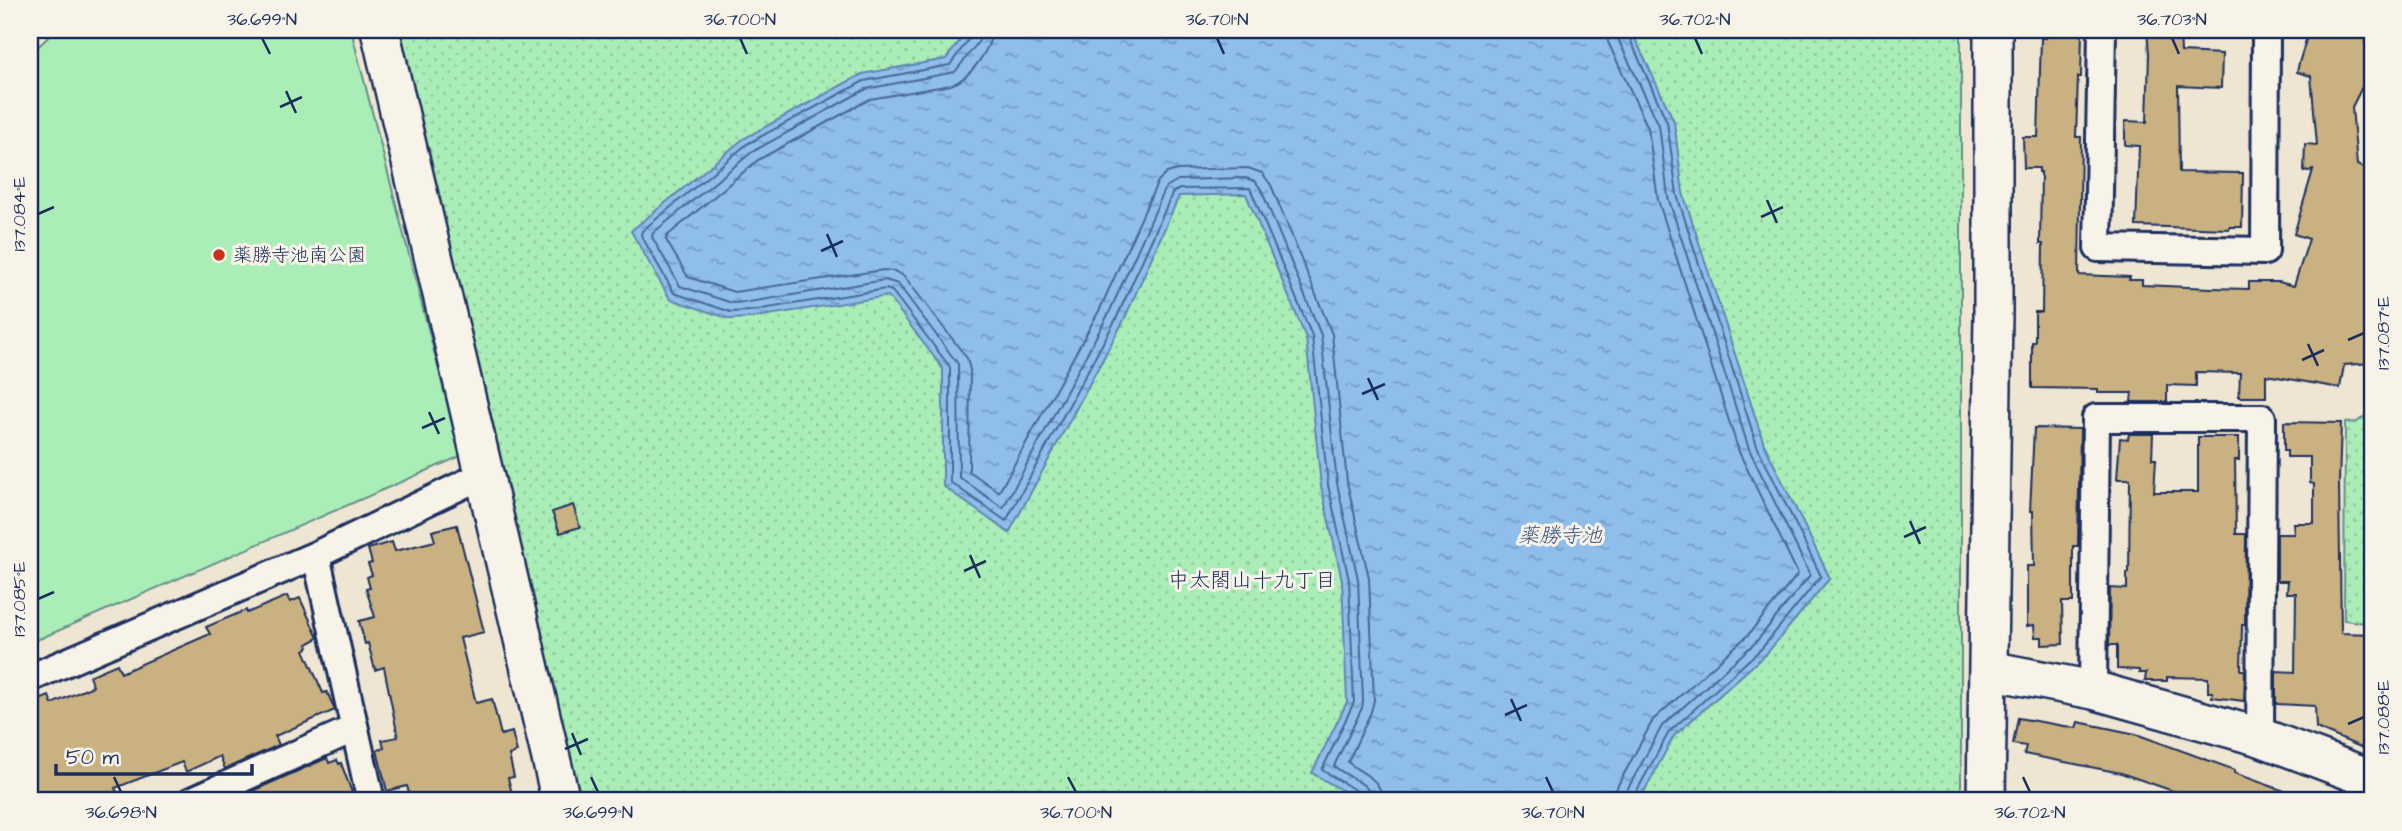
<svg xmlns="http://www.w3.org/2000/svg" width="2402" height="831" viewBox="0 0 2402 831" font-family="'Architects Daughter','Klee One',sans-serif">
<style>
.park{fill:url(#park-dots);stroke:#628e8a;stroke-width:2}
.pitch{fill:#aaedb7;stroke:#628e8a;stroke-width:2}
.water{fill:url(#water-ripples);stroke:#6185b2;stroke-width:2}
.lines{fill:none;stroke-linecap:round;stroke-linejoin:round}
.shore{stroke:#496896;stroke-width:2}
.building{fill:#c9b181;stroke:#1b2f5e;stroke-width:2}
.street-casing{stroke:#1b2f5e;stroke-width:32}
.secondary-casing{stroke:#1b2f5e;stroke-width:42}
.street{stroke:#f7f3e8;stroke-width:26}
.secondary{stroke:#f7f3e8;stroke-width:37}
.ticks{fill:none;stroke:#1b2f5e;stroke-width:2.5}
.poi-dot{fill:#c8321e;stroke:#f7f3e8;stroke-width:2.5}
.labels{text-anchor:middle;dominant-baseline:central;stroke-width:6;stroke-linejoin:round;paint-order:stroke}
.poi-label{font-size:19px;fill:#1b2f5e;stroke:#f7f3e8;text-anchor:start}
.water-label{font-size:21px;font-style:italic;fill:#385381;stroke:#f7f3e8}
.neighbourhood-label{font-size:21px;fill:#1b2f5e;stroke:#f7f3e8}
.neatline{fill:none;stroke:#1b2f5e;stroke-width:2.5}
.ticks-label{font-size:18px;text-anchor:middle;fill:#1b2f5e}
</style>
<defs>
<pattern id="park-dots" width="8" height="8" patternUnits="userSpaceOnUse" patternTransform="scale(1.75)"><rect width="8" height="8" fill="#aaedb7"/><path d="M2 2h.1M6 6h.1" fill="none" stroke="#92cca0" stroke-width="1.8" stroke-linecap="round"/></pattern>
<pattern id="water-ripples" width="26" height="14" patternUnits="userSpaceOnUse" patternTransform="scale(1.75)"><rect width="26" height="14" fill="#8fbeea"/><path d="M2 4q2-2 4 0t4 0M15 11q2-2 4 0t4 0" fill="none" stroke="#749bc1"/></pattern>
</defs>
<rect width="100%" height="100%" fill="#eee6d3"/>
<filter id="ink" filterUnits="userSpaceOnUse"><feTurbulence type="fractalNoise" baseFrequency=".0143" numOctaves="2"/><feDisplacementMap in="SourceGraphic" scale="14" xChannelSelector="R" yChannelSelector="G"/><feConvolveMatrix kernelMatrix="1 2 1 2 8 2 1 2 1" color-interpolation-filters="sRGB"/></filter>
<g filter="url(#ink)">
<path class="park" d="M379,30h1582v771h-1400z
M2372,411v213l-28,-4 1,-197 12,-1z"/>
<path class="pitch" d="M56,30h295l110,426 -431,187v-589z"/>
<path class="water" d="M968,30h663l43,91 9,72 81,251 66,134 -63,75 -93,83 -35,65h-278l-49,-28 35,-71 -5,-122 -21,-94 -15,-148 -60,-144 -67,2 -55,124 -115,213 -66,-47v-117l-55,-73 -138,22 -20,1 -60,-20 -39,-68 112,-92 119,-65 84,-15z"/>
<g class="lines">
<path class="shore" d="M973,30l-2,6 -21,29 -86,16 -117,63 -105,87 -1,4 33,58 57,19 19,-1 136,-22 6,2 58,76v115l56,39 111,-204 56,-125 7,-3 70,-1 62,148 16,149 21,95 5,122 -32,68 38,23 3,8
M981,30l-2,11 -24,31 -89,17 -114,63 -99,81 -1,4 28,49 52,17 17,-1 136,-22 13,4 60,80 1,113 44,31 106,-195 57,-126 12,-7 67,-2 10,3 6,8 60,146 16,148 21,96 5,122 -1,7 -28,58c13,12 36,15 38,35
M992,30c-1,19 -22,49 -41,55l-81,14 -112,61 -91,76 -1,4 22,37 46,15 150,-22 10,1 10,5 63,82 3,12 -1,101 30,21 101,-183 58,-128 9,-8 10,-3 71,-2 14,5 9,12 61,149 15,148 22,96 5,122 -3,12 -23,50c14,13 33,15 35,39
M1606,30l2,12 40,86 10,72 81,252 59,122 -50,61 -95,85 -36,67 -3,14
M1617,30l1,9 41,86 9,72 81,252 61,126 -54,67 -94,84 -36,66 -1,9
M1626,30l41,92 10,73 80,251 64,130 -59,72 -93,84 -35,64 -1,5"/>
</g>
<path class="building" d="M2046,30h36l-1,47h-3l-2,60h5l-2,138 51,2 -1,3h13v5l69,3 38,1v-7h30l15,4 15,-47 -15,-5 19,-64 -9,2 1,-28 12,1 -6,-69 -14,-4 2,-9 10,-33h37l21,9 -2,4 7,3v43l-9,-4 -11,22 5,58 15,6v44l-6,15 6,3v130l-28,2 -4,23 -74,-13v22h-27l1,-24 -44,-1v14l-29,-1v17h-36l1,-9h-34v-4l-66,-1v-46h3v-30h7l1,-68h-3l1,-72h-2v-4h-15l-1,-31h15l3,-99h5z
M2147,30h33l1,22 41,2 -1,34 -43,-2 1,86 64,1 -1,54h-13v2l-93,-3 3,-80 -14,-1v-24l22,1 2,-68z
M2284,422l57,1 -2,61 2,149 31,1v118l-56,-24 -1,-22 -38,-2 -1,-2v-31l19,1 1,-79h-9l1,-12h-11v-47h17l-1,-11h21v-39l-4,-1v-26h-23v-6h-3z
M2034,428l46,1 -2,117h-5v56h-11l1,42 -21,1v-8h-7l-1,-12 -7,1v-60h7l-1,-55h-3z
M2129,434h24l-1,25h4l-2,33h44v-55h41v23h-4l1,74h10l-1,91h-3l-1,45h4l-1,31 -32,-4 1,-5h-5v-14l-41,-1v4h-22l1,-8h-7v-3l-22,-1v-24h-8l1,-57 17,1v-16h2l1,-94h-13l3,-41 8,1z
M573,505l7,22 -20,6 -8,-21z
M457,525l27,107 -24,6 16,65 16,-4 9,36 11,-3 5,20 -8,3 5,22 -6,1 6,23h-103l-4,-15 -20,5 -10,-41 7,-2 -2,-8 16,-3 -14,-70 -9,3 -7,-27 -3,1 -6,-23 16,-4 -9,-28 4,-1 -3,-11 5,-2 -4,-11 4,-1 -4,-14 24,-7 3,9 40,-10 -3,-10z
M287,596l3,6 10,-4 18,40 -11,6 2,3 -5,3 19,43 4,-1 8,18 -60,26 4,9 -54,24 -5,-13 -34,16 -4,-10 -67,26 2,4 -26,9h-61v-97l19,-8 3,8 41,-18 -4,-10 28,-12 4,9 89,-39 -4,-7 40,-17 1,3z
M2018,718l58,10 2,-6 58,12 99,36 -1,3 70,25v3h-102l-81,-28 -97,-19 2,-8 -13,-2z
M327,758l2,5 8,-3 2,4 2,-1 14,38h-116l-2,-3z"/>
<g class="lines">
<defs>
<path id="street" d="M2102,30l-4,218 167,3 1,-221
M316,555l55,246
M30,678l286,-123 167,-80
M2093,690l3,-272h166l-2,319
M191,801l162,-72"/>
<path id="secondary" d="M380,30l181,771
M1989,670l104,20 167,47 112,42
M1986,801l7,-487v-284"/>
</defs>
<use href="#street" class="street-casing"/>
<use href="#secondary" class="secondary-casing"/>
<use href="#street" class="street"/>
<use href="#secondary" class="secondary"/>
</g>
</g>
<path class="ticks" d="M262,38l8,16M740,38l7,16M1217,38l7,16M1695,38l7,16M2172,38l7,16M286,91l10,22M280,107l22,-10M1767,200l10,23M38,214l16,-7M1761,217l22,-10M827,234l10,23M821,251l22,-10M2348,340l16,-7M2308,344l10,22M2302,360l22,-10M1368,378l10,22M1362,394l23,-10M429,412l10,22M422,428l23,-10M1910,521l10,23M1904,537l22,-10M970,555l10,23M964,571l22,-10M38,599l16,-7M1511,699l10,22M1505,715l22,-10M2348,724l16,-7M572,733l9,22M565,749l23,-10M114,777l7,15M591,777l7,15M1068,777l8,15M1546,777l7,15M2023,777l7,15"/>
<circle class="poi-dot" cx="219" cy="255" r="7"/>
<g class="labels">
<g class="poi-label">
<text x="233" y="255">薬勝寺池南公園</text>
</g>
<g class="water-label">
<text x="1560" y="535">薬勝寺池</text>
</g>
<g class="neighbourhood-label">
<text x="1252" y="580">中太閤山十九丁目</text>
</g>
</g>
<rect width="2402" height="831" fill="none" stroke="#f7f3e8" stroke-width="77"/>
<path d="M56 764v10h196v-10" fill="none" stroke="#1b2f5e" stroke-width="3.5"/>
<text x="66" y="764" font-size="21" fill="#1b2f5e" stroke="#f7f3e8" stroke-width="5" paint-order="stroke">50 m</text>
<rect x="38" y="38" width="2326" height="754" class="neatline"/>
<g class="ticks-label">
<text x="262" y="25">36.699°N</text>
<text x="740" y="25">36.700°N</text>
<text x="1217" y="25">36.701°N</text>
<text x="1695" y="25">36.702°N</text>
<text x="2172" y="25">36.703°N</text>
<text transform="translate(19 214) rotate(-90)" y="6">137.084°E</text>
<text transform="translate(2383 333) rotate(-90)" y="6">137.087°E</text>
<text transform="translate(19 599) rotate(-90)" y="6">137.085°E</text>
<text transform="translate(2383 717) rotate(-90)" y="6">137.088°E</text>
<text x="121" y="818">36.698°N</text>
<text x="598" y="818">36.699°N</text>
<text x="1076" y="818">36.700°N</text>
<text x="1553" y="818">36.701°N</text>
<text x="2030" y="818">36.702°N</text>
</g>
</svg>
